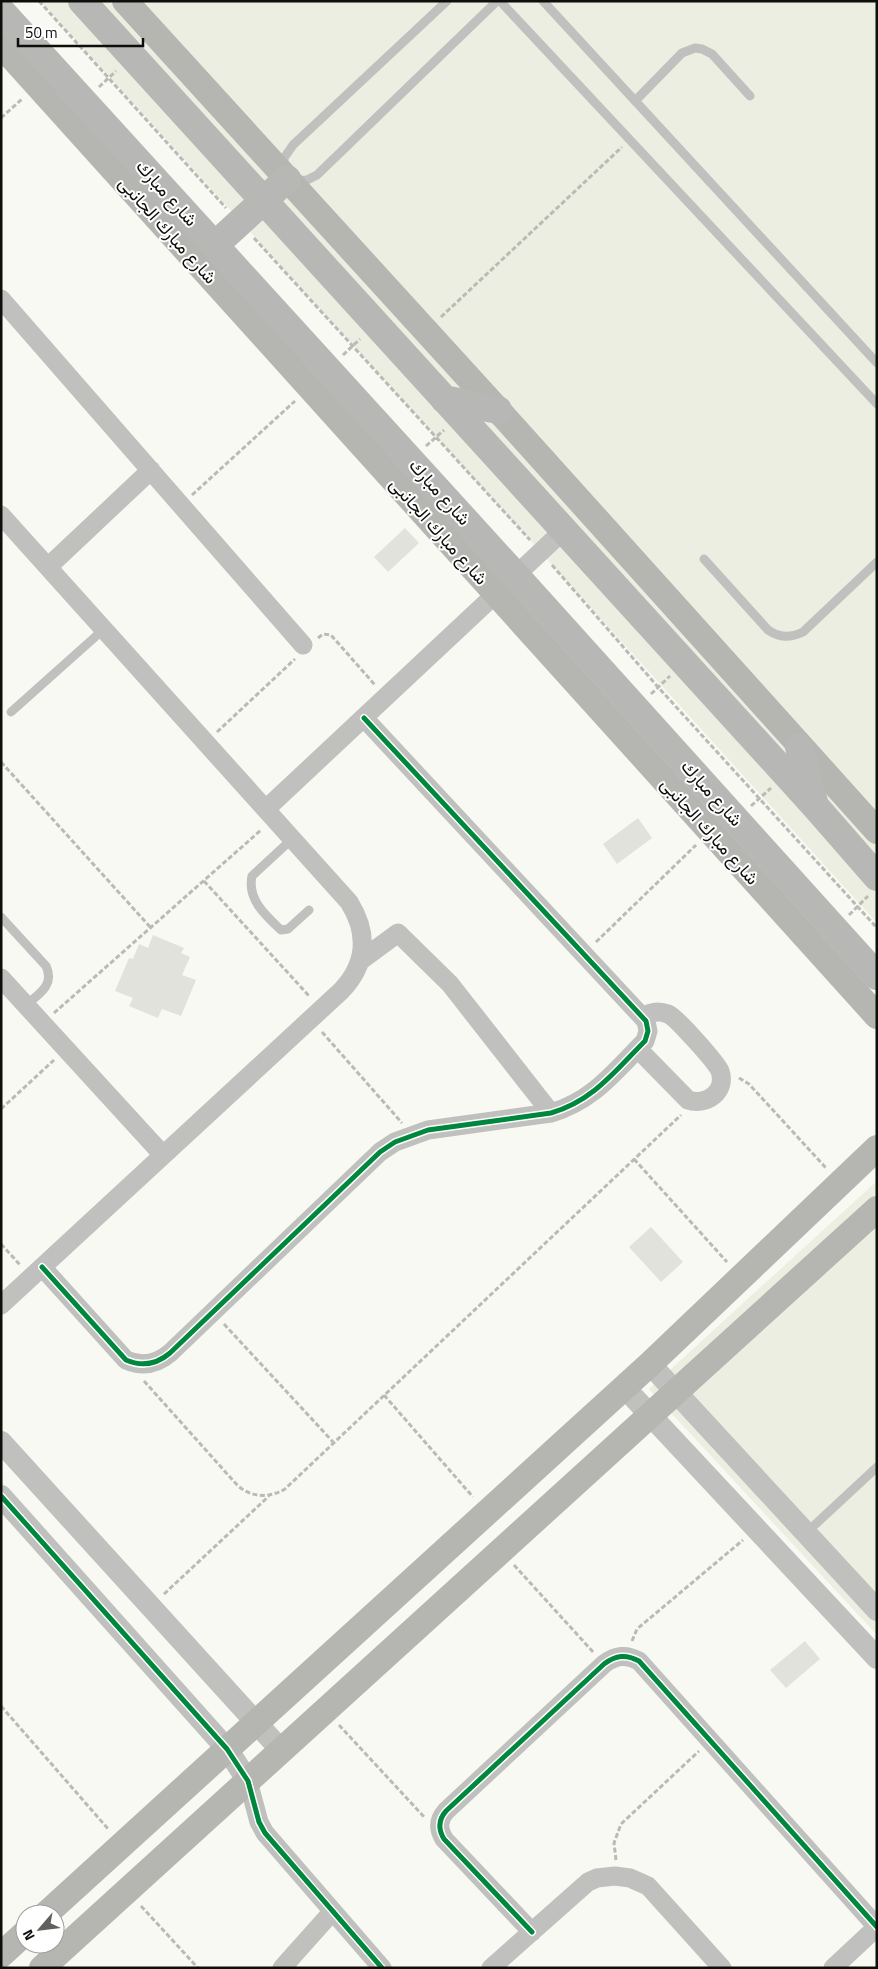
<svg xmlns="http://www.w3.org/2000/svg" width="878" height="1969" viewBox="0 0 878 1969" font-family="'Titillium Web',Vazirmatn,sans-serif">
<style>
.built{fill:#ebeee0}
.building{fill:#e1e2dc}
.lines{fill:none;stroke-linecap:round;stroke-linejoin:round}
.path{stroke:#babab6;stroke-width:3;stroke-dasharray:5 2.5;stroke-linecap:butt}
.service{stroke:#c0c0be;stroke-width:9}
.minor{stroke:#c0c0be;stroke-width:19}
.tertiary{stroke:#c0c0be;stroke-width:22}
.secondary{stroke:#b5b5b2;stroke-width:26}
.primary{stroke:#b7b8b5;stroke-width:28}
.cycleway-casing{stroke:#fff;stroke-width:8}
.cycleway{stroke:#00873e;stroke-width:5}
.labels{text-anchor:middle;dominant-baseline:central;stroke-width:4;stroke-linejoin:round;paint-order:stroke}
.street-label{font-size:18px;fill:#0e0f0b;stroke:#fff}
</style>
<rect width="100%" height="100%" fill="#f8f9f2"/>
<path class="built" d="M41,1h836v922l-332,-366z
M877,1181v454l-228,-246z"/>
<path class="building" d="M405,528l14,15 -31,29 -14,-15z
M638,818l14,20 -35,26 -14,-20z
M153,935l31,13 -3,5 9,4 -8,18 14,5 -15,36 -19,-7 -4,9 -29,-12 4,-8 -18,-7 14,-33 4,1 6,-15 9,4z
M651,1227l32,35 -22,20 -32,-35z
M805,1641l15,18 -34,29 -16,-18z"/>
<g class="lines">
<path class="path" d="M39,1l187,207
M99,87l17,-16
M1,118l21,-19
M254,238l276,302
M441,317l181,-170
M343,355l17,-16
M426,446l18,-16
M192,495l103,-94
M552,565l106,122 219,241
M318,638l5,-4 8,1 44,50
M651,694l19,-18
M217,732l78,-73
M1,762l150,166
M751,806l20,-18
M204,881l106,116
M849,915l19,-19
M596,942l100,-97
M54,1013l207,-183
M322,1032l80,91
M739,1078l10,6 77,84
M1,1109l53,-49
M634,1159l93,103
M1,1244l20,22
M224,1324l110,119
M144,1381l94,105c15,12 31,12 47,3l396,-374
M384,1395l89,102
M514,1565l80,88
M164,1594l105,-98
M632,1641l5,-12 106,-89
M1,1706l108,124
M339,1725l86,93
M616,1860l-2,-17 7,-19 78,-73
M141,1906l57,62"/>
<path class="service" d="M500,1l377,403
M543,1l334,362
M635,101l47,-48 13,-5 7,1 10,5 38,42
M284,168v-10l9,-13 154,-144
M296,181l11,-1 10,-5 180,-174
M704,559l64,71c12,8 22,8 35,2l74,-70
M11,712l93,-83
M292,839l-40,37c-5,23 13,39 29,54l7,-1 21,-19
M1,917l45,49c9,19 -7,28 -20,39
M806,1533l71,-66"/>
<path class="minor" d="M1,299l302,346
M1,515l348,387c20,32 18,62 -8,89l-340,314
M48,567l103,-97
M266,809l298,-279
M360,961l38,-28 52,51 101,129
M1,978l162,177
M638,1049l50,51c18,6 39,-8 32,-29 -4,-9 -44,-54 -52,-57 -10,-4 -18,-2 -26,3
M42,1267l84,93c16,7 31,4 44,-7l210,-201 15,-10 33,-12 123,-17c42,-12 64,-42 94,-72l3,-10 -2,-10 -282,-303
M248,1781l11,41 6,11 117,135
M532,1932l-88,-93c-6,-10 -6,-19 2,-28l158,-147c12,-9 22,-10 35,-3l238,266
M282,1968l50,-56
M491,1968l97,-86 9,-4 18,-2 15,2 18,8 74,82
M833,1968l44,-41"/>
<path class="tertiary" d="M650,1364l227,246
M624,1387l253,271
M1,1442l280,308
M1,1496l226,253 21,32"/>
<path class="secondary" d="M125,1l373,409 379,421
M1,45l876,971
M46,1914l604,-550 227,-216
M1,1955l24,-22
M42,1968l835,-759"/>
<path class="primary" d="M82,1l733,805 62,71
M1,11l515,565 361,400
M215,245l72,-66
M444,399l54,11
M799,747l15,55"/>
<defs>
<path id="cycleway" d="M42,1267l84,93c16,7 31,4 44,-7l210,-201 15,-10 33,-12 123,-17c42,-12 64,-42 94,-72l3,-10 -2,-10 -282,-303
M1,1496l226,253 21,32 11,41 6,11 117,135
M532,1932l-88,-93c-6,-10 -6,-19 2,-28l158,-147c12,-9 22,-10 35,-3l238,266"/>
</defs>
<use href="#cycleway" class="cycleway-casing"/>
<use href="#cycleway" class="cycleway"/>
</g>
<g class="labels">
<g class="street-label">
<text transform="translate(167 193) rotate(48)">شارع مبارك</text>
<text transform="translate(168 230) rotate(48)">شارع مبارك الجانبى</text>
<text transform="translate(440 492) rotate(48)">شارع مبارك</text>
<text transform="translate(439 531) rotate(48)">شارع مبارك الجانبى</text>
<text transform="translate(712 793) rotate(48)">شارع مبارك</text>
<text transform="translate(710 831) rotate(48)">شارع مبارك الجانبى</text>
</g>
</g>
<rect width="878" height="1969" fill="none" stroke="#0e0f0b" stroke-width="5"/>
<g transform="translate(40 1929) rotate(242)"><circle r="24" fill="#ffffff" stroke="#9f9f9d"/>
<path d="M0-4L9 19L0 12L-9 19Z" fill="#60615c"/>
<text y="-8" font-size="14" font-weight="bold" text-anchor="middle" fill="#0e0f0b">N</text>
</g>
<path d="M18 38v8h125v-8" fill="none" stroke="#0e0f0b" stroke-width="2.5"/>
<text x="25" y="38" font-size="15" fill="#0e0f0b" stroke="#ffffff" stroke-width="4" paint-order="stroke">50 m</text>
</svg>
